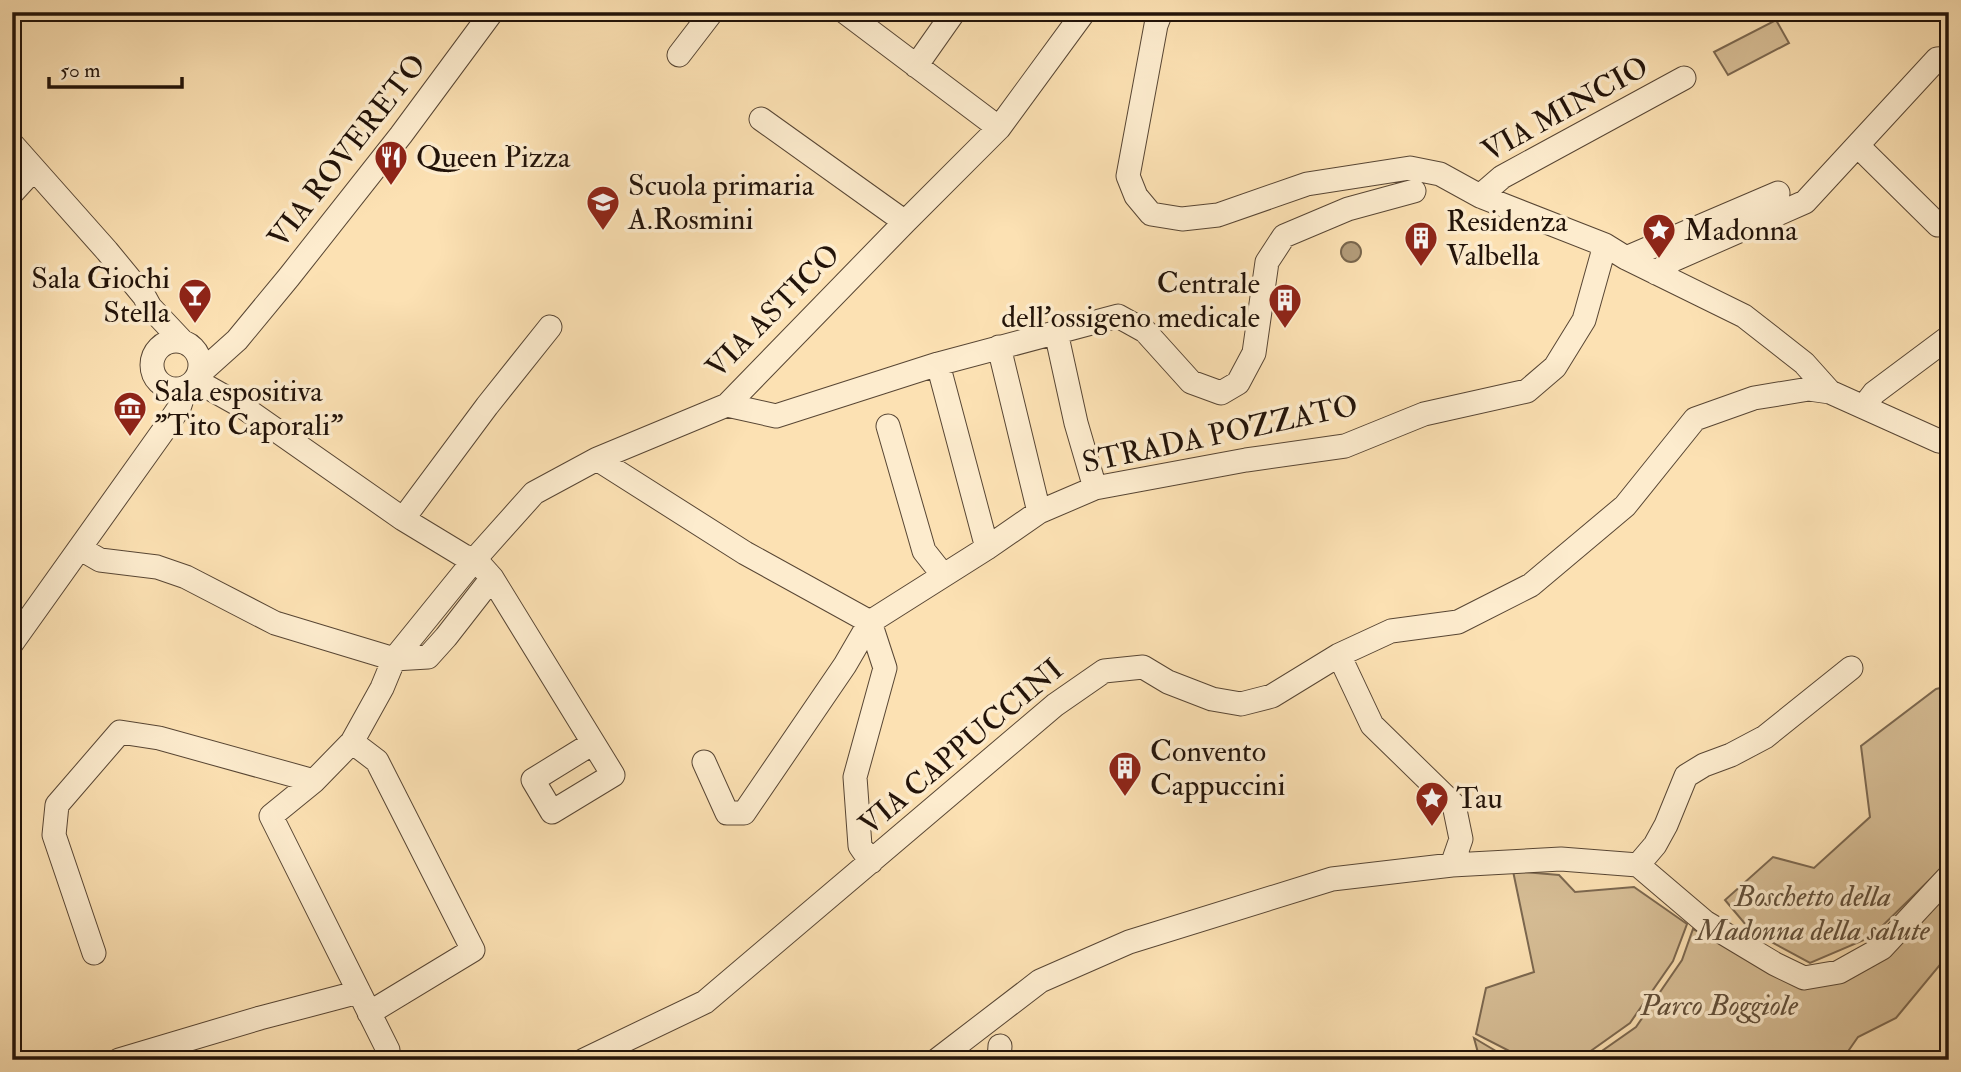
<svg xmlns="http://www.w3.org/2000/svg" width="1961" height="1072" viewBox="0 0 1961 1072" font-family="'IM FELL Double Pica',serif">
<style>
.green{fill:#d7be96;stroke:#7c6850;stroke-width:2}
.water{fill:#b29b79;stroke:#78654c;stroke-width:2}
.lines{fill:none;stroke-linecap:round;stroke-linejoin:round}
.minor-casing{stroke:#584634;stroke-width:25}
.minor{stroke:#fdecce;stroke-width:23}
.labels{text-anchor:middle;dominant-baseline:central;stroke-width:7;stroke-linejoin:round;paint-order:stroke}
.street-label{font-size:30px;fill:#221309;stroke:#fdecce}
.poi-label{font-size:30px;fill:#221309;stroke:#fdecce;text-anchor:start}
.park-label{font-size:30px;font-style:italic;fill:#614f3a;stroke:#fdecce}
</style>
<rect width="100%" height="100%" fill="#fce1b3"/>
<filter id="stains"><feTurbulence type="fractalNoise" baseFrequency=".00286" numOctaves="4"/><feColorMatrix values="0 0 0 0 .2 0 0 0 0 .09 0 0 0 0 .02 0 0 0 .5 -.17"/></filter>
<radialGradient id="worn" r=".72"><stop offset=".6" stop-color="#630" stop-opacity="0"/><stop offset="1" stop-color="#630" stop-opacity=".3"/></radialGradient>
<path class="green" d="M1776,20l13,23 -61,32 -14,-23z
M1949,686v175l-78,76 -61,26 -59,-32 -26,-31 48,-43 41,11 56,-51 -9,-71 75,-57z
M1513,871l46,4 16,17 59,-5 53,37 -14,37 -43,62 -52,37h-31l-28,-4 -43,-22 10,-46 48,-16z
M1949,892v62l-53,64 -38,19 -16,23h-253l47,-33 46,-67 11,-31 115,58z
M1474,1038l37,22h-31z"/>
<path class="water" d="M1341 252a10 10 0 1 1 20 0a10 10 0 1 1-20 0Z"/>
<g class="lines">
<defs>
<path id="minor" d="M845,12l154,116
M1161,12l-5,13 -28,151 8,20 15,18 31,5 36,-4 89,-31 103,-16 30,6 40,22 125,49 21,13 118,58 60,47 26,29
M679,55l33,-43
M916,66l38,-54
M761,119l144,103
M12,144l95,107 37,45 6,11 33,35
M1858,146l80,79
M12,193l21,-23
M1480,196l22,-19 182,-99
M1626,258l152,-65
M1656,273l17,-13 132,-58 132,-143 12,-1
M1056,332l20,91 19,65
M152 365a24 24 0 1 1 48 0a24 24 0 1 1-48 0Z
M999,347l40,165
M938,364l49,184
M198,375l39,-35 52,-63 112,-142 91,-123
M195,380l48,27 160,112 61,37 11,3 17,19 121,197 -61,37 -19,-32 60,-37
M727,405l49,11 162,-52 180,-48 27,15 46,51 30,11 17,-10 16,-30 13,-91 17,-26 64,-27 66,-18
M1864,406l10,-13 75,-56
M888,426l36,125 19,24
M597,459l130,-54 178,-183 94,-94 85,-116
M403,519l84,-113 63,-79
M81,549l19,11 57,7 29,10 89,46 119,36 34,-2 18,-20 46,-59
M12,643l154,-216 13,-19 7,-21
M1339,655l33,70 82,80 7,34 -9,26
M352,742l25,19 96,189 -104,63
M704,762l23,51h17l101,-148 25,-43 117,-74 52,-36 56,-24 151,-28 99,-14 79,-32 103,-23 28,-24 29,-47 21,-75
M1638,865l67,57 70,42 29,14 35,-6 43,-24 67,-72
M94,953l-40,-118 3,-30 63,-73 39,6 155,43
M388,1050l-117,-234 43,-35 38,-39 30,-54 12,-29 81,-100 59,-66 63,-34 148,94 125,69 15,46 -30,109 5,69 11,16
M119,1060l141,-42 99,-26
M584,1060l121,-58 350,-297 49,-34 39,-4 25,15 44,17 29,5 31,-8 67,-41 52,-24 67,-9 73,-37 94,-79 70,-87 59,-21 55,-9 21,3 109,49 10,2
M937,1060l103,-79 89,-39 203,-63 120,-14 109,-6 77,6 17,-20 11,-20 20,-49 18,-11 27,-10 34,-18 86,-69
M999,1060l1,-14"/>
</defs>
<use href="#minor" class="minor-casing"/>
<use href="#minor" class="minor"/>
</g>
<defs>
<symbol id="restaurant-pin" viewBox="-11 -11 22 30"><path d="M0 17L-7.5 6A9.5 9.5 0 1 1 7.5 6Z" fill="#8f2418" stroke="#fdecce"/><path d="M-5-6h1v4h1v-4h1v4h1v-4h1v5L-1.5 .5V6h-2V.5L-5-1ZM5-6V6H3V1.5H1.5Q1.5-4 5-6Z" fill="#fff"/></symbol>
<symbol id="school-pin" viewBox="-11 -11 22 30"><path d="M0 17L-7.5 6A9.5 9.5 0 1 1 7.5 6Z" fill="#8f2418" stroke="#fdecce"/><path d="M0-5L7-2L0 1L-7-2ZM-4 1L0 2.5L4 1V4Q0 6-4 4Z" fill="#fff"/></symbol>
<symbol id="sight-pin" viewBox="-11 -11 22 30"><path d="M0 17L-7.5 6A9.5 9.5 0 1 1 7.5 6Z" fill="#8f2418" stroke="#fdecce"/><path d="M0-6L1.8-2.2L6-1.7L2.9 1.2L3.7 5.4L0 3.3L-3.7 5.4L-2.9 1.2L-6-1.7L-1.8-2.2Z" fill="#fff"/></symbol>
<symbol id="building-pin" viewBox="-11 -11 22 30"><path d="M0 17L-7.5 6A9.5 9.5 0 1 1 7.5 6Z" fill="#8f2418" stroke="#fdecce"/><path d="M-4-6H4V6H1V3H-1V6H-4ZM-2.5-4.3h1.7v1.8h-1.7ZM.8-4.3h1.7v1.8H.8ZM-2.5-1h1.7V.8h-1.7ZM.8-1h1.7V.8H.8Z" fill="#fff"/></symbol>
<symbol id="bar-pin" viewBox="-11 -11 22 30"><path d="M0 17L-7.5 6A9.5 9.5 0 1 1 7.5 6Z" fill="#8f2418" stroke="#fdecce"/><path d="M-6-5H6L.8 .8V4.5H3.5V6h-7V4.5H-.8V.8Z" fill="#fff"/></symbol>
<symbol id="museum-pin" viewBox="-11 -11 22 30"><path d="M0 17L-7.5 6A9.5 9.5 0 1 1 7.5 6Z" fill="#8f2418" stroke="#fdecce"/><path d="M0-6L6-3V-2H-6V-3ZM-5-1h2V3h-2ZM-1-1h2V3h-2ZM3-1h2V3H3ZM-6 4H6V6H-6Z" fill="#fff"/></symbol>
</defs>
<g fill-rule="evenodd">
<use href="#restaurant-pin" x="372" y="138" width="38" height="52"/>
<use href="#school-pin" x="584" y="183" width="38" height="52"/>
<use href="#sight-pin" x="1640" y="211" width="38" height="52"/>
<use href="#building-pin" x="1402" y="219" width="38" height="52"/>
<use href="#bar-pin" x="176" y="276" width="38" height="52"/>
<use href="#building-pin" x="1266" y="281" width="38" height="52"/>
<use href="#museum-pin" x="111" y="389" width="38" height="52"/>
<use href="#building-pin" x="1106" y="749" width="38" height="52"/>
<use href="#sight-pin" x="1413" y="779" width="38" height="52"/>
</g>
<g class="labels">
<g class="street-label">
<text transform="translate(1565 109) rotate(-29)">VIA MINCIO</text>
<text transform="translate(347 151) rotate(-52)">VIA ROVERETO</text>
<text transform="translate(773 311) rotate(-45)">VIA ASTICO</text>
<text transform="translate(1220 434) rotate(-12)">STRADA POZZATO</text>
<text transform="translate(961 747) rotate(-40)">VIA CAPPUCCINI</text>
</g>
<g class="poi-label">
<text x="416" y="157">Queen Pizza</text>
<text x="628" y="185">Scuola primaria<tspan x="628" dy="34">A.Rosmini</tspan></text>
<text x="1446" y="221">Residenza<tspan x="1446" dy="34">Valbella</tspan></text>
<text x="1684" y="230">Madonna</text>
<text x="170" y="278" text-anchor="end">Sala Giochi<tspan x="170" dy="34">Stella</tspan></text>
<text x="1260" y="283" text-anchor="end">Centrale<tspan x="1260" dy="34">dell'ossigeno medicale</tspan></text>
<text x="154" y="391">Sala espositiva<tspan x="154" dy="34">"Tito Caporali"</tspan></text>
<text x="1150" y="751">Convento<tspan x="1150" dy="34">Cappuccini</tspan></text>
<text x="1456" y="798">Tau</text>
</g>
<g class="park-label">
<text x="1813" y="896">Boschetto della<tspan x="1813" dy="34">Madonna della salute</tspan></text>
<text x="1719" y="1005">Parco Boggiole</text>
</g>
</g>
<rect width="1961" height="1072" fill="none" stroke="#fce1b3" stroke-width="42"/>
<rect x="14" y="14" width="1933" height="1044" fill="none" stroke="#221309" stroke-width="3.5"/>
<rect x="21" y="21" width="1919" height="1030" fill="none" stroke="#221309" stroke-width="2"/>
<path d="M49 77v10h133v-10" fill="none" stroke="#221309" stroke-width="3.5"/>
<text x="60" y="77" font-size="21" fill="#221309" stroke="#fdecce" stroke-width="5" paint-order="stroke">50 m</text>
<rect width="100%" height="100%" filter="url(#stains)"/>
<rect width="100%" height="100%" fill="url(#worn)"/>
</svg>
